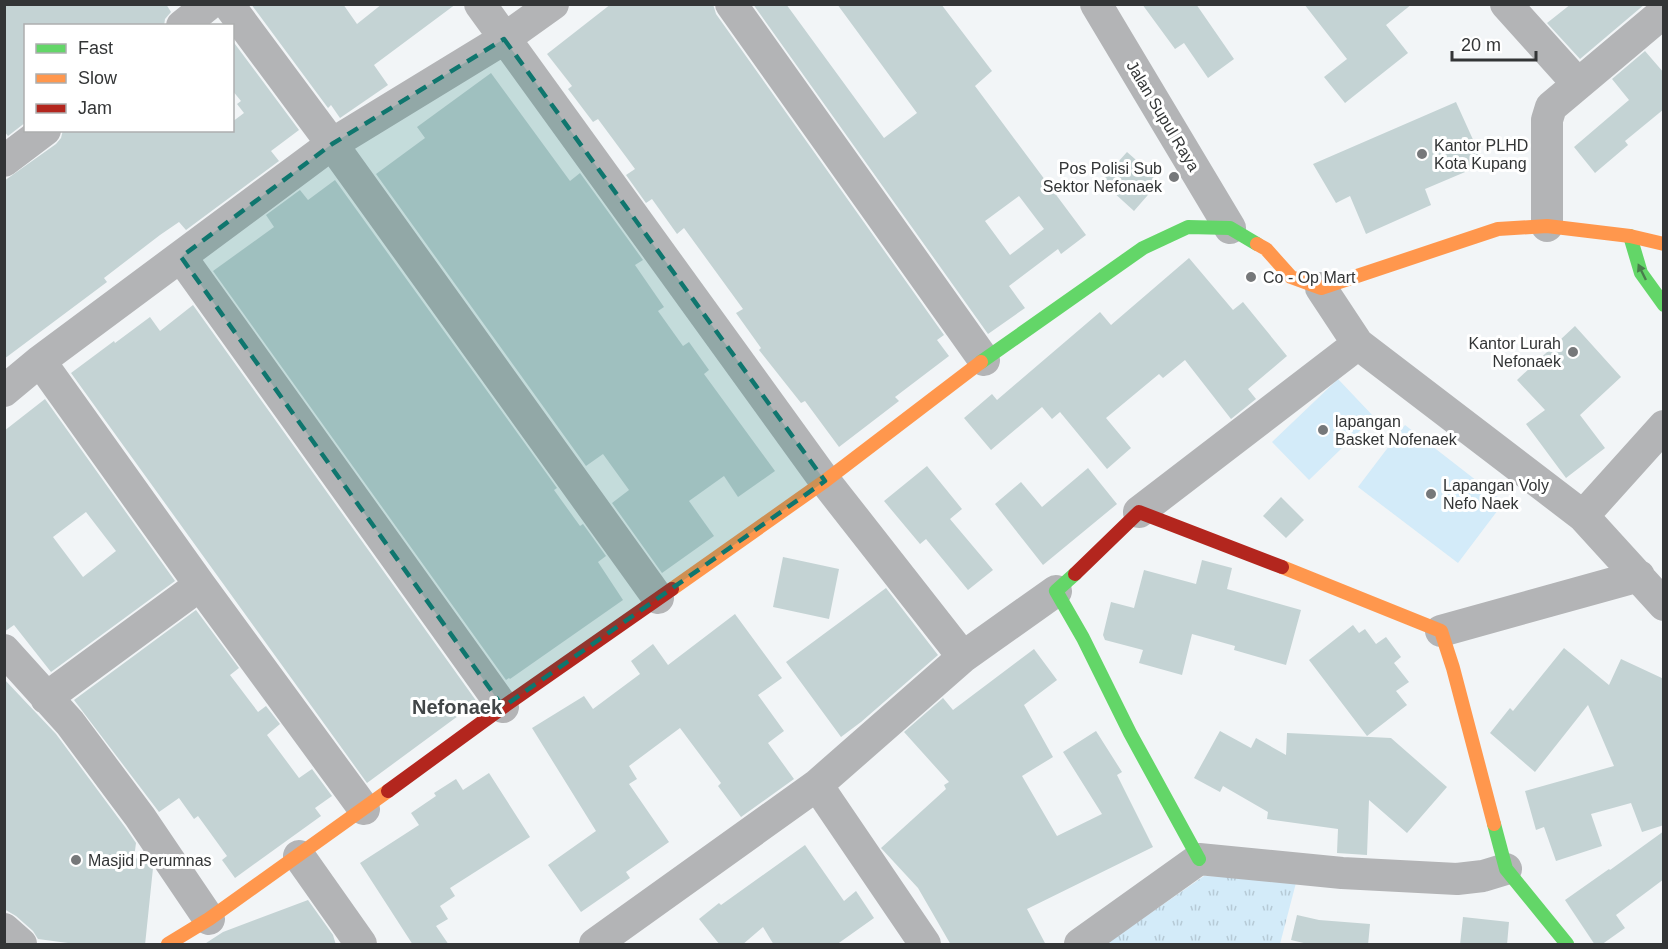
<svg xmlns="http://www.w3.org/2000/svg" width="1668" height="949" viewBox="0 0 1668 949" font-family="Arial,sans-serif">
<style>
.grass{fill:url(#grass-tufts)}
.green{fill:#d3ebf9}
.building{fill:#c4d3d4;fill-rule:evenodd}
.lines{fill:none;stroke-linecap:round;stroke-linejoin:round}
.street{stroke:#b3b4b6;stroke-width:32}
.fast{stroke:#63d668;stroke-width:14}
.slow{stroke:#ff974d;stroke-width:14}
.jam{stroke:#b3261e;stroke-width:14}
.oneway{fill:#497d4c}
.marked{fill:#0f766e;fill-opacity:0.2;stroke:#0f766e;stroke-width:4.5;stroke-dasharray:12 8;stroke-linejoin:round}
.poi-dot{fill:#76787a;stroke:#fff;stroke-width:2}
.labels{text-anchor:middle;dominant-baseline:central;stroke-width:6;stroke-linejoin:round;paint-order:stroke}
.street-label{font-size:16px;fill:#333536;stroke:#fff}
.poi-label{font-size:16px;fill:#333536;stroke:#fff;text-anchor:start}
.quarter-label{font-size:20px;font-weight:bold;fill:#424648;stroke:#fff}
</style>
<defs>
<pattern id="grass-tufts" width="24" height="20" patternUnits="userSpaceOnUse" patternTransform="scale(1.5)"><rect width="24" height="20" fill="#d3ebf9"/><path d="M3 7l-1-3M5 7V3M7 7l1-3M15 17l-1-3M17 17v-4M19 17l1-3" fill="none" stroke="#b6cad6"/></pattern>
</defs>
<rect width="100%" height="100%" fill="#f2f5f7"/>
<path class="grass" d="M1204,876l93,3 -17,65h-174z"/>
<path class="green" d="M1338,379l36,38 -65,63 -37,-38z
M1405,425l99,77 -46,61 -100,-76z"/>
<path class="building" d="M4,4h162l5,8 -6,7 -1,7h-138v96l-18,14 -4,-5z
M251,4h92l14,20 25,-20h74l-82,61 14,20 -48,33 -9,-13 -3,3z
M611,4h102l3,10 228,321 -7,5 12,16 -54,41 4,4 -60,46 -34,-46 -4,2 -42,-53 2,-2 -25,-35 7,-4 -59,-81 -7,6 -25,-35 -6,4 -20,-28 9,-6 -37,-50 -5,3 -25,-33 4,-3 -25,-32z
M753,4h33l98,134 33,-25 -80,-109h104l51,67 -17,15 111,149 -25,19 -3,-5 -49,37 16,22 -37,26zM1019,196l25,33 -34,26 -25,-34z
M1142,4h54l38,55 -26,19 -24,-35 -9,6z
M1304,4h108l-26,21 22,28 -63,50 -21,-26 23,-18z
M1571,4h74l-65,55 -33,-36z
M232,40l67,90 -28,21 8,10 -93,69 -7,-8 -19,13 -56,43 3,4 -103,77v-178l52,-37 5,-6 2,-8h169v-8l12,-9 -7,-9 4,-3 -9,-11z
M1645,51l19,22v36l-39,32 3,4 -33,28 -21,-26 55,-47 -17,-21z
M491,73l79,108 10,-8 63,87 -8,5 29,42 -6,4 25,35 6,-4 20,28 -5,4 71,97 -37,26 -14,-21 -35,25 25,35 -52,37 -50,-70 17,-13 -26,-36 -17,12 -210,-292 49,-36 -8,-11z
M1456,102l28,62 -59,25 6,16 -65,29 -16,-38 -14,7 -23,-39z
M1127,152l33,29 -26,30 -33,-30z
M335,180l222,308 -3,2 26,36 3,-2 23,32 -8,6 25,38 -113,79 -1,-1 -3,2 -293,-409 61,-44 -8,-12 34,-25 8,10z
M1189,258l44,52 10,-8 44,54 -39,33 8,10 -25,20 -46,-59 -22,18 -4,-4 -53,44 25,30 -24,21 -47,-57 -8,7 -10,-12 -51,43 -27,-32 28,-24 5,6 103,-88 11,13z
M193,305l284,397 -110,81 -296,-410 43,-32 1,2 35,-26 10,14z
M1575,326l46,51 -41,38 25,33 -39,30 -40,-54 19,-14 -28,-30z
M45,399l130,182 -124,91 -37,-47 -10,7v-201zM86,512l30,39 -33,26 -30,-40z
M927,466l35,43 -12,10 43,51 -25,20 -42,-51 -6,5 -36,-43z
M1088,468l29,36 -74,61 -48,-61 26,-22 21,25z
M1281,497l23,23 -18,18 -23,-22z
M783,557l56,12 -10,50 -56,-12z
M1202,560l30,8 -5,21 74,21 -15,55 -52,-15 1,-4 -43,-12 -10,41 -43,-12 4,-13 -38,-10 -2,-5 8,-33 23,6 10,-38 52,14z
M886,588l52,67 -77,67 -20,15 -55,-75z
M196,610l43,58 -9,7 28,37 8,-6 14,18 -13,11 32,43 13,-9 20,27 -17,12 6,8 -86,62 -13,-18 5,-4 -29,-40 -4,3 -15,-21 -20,14 -85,-112z
M735,614l47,64 -24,17 26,36 -16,12 26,36 -53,38 -23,-31 3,-3 -41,-55 -51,38 8,13 -8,5 40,58 -43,30 4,6 -49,34 -33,-47 48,-34 -64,-103 52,-32 9,13 47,-35 -9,-13 22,-17 15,21z
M1353,625l6,8 6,-4 11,15 10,-7 15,20 -7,6 15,19 -13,9 11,14 -40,31 -58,-76z
M1564,648l45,37 12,-26 43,20v146l-22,7 -11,-29 -40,11 11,32 -46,15 -12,-34 -8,3 -11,-39 89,-25 -26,-61 -53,67 -45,-39 20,-25 3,3z
M1034,649l23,31 -33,25 29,52 -31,19 35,60 45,-22 -39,-62 33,-21 26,41 -5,3 36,72 -126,62 19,36h-95l-33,-57 -37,-40 65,-59 -2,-4 5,-3 -45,-50 39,-34 10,12z
M4,679l52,55 69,93 11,16 -2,15 14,2 5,8 -8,77h-62l-45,-6 -5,-8 -17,-15 -12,-7z
M1220,731l31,17 5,-10 30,17 1,-22 104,5 56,49 -40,46 -38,-33 -2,55 -30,-2 1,-24 -71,-10 1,-7 -45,-26 -3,6 -26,-14z
M489,773l41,64 -80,51 5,8 -15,10 8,13 -12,7 13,19h-36l-53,-82 59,-38 -8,-12 25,-17 -2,-3 22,-14 7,11z
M1664,831v48l-48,36 9,13 -24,17h-6l-30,-45 44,-31 1,1z
M805,845l39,56 12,-10 18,27 -38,27h-62l-11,-18 -21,18h-22l-21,-26 20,-16 2,2z
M308,900l25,35 3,10h-133l20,-13z
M1297,915l22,5 51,4 -2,21h-56l-21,-5z
M1463,917l46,5 -2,23h-47z"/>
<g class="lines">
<path class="street" d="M228,4l104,140 326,454
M480,4l345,477 138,176
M731,4l253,356
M1096,4l134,224
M1506,4l72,80
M182,26l27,-22
M4,161l41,-31
M1547,226v-106l4,-13 113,-95
M181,257l322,450
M1321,288l37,56 225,172 81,89
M40,361l160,224 164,224
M4,391l36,-30 292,-217 172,-105 49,-35
M1139,512l219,-168
M1583,516l81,-90
M1441,631l198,-55
M4,650l66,73 70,94 69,102
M46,698l154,-113
M817,785l108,159
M299,856l62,88
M4,929l17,15
M595,944l222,-159 146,-128 93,-66
M1080,944l119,-85 143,14 115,6 26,-3 23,-7"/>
<path class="fast" d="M1630,236l11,37 23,32
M981,362l162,-114 45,-21 42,1 27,16
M1075,574l-19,17 27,47 47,95 69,126
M1494,824l12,45 61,75"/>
<path class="slow" d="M1257,244l9,5 25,28 30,11 177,-59 49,-3 83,10 34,8
M1282,567l159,64 12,37 41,156
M672,589l153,-108 156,-119
M168,944l41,-25 179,-128"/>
<path class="jam" d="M1075,574l64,-62 143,55
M388,791l115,-84 169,-118"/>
</g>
<defs><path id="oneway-solid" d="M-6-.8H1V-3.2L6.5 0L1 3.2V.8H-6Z" transform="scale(1.5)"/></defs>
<use class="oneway" href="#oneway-solid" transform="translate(1642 272) rotate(-116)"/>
<path class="marked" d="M504,39l321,442 -322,226 -322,-450 151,-113z"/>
<g class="poi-dot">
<circle cx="1422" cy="154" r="6"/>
<circle cx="1174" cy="177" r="6"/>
<circle cx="1251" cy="277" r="6"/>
<circle cx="1573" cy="352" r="6"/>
<circle cx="1323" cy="430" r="6"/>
<circle cx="1431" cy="494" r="6"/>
<circle cx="76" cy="860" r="6"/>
</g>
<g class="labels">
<g class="street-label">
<text transform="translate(1163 116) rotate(59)">Jalan Supul Raya</text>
</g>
<g class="poi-label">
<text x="1434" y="145">Kantor PLHD<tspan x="1434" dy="18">Kota Kupang</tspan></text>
<text x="1162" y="168" text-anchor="end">Pos Polisi Sub<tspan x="1162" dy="18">Sektor Nefonaek</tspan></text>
<text x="1263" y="277">Co - Op Mart</text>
<text x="1561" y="343" text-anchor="end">Kantor Lurah<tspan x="1561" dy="18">Nefonaek</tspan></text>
<text x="1335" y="421">lapangan<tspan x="1335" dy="18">Basket Nofenaek</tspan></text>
<text x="1443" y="485">Lapangan Voly<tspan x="1443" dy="18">Nefo Naek</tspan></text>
<text x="88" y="860">Masjid Perumnas</text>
</g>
<g class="quarter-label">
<text x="457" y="707">Nefonaek</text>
</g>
</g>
<rect width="1668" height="949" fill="none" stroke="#333536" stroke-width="12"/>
<rect x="24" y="24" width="210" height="108" fill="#ffffff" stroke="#adaeaf" stroke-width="1.5"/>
<rect x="36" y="44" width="30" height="9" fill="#63d668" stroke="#adaeaf" stroke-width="1.5"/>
<text x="78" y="54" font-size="18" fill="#333536">Fast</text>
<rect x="36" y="74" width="30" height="9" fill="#ff974d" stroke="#adaeaf" stroke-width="1.5"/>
<text x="78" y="84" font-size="18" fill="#333536">Slow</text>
<rect x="36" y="104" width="30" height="9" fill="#b3261e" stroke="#adaeaf" stroke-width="1.5"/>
<text x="78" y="114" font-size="18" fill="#333536">Jam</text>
<path d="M1452 51v9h84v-9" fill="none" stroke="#333536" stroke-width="3"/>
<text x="1461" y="51" font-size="18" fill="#333536" stroke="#ffffff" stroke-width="4.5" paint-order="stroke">20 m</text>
</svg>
